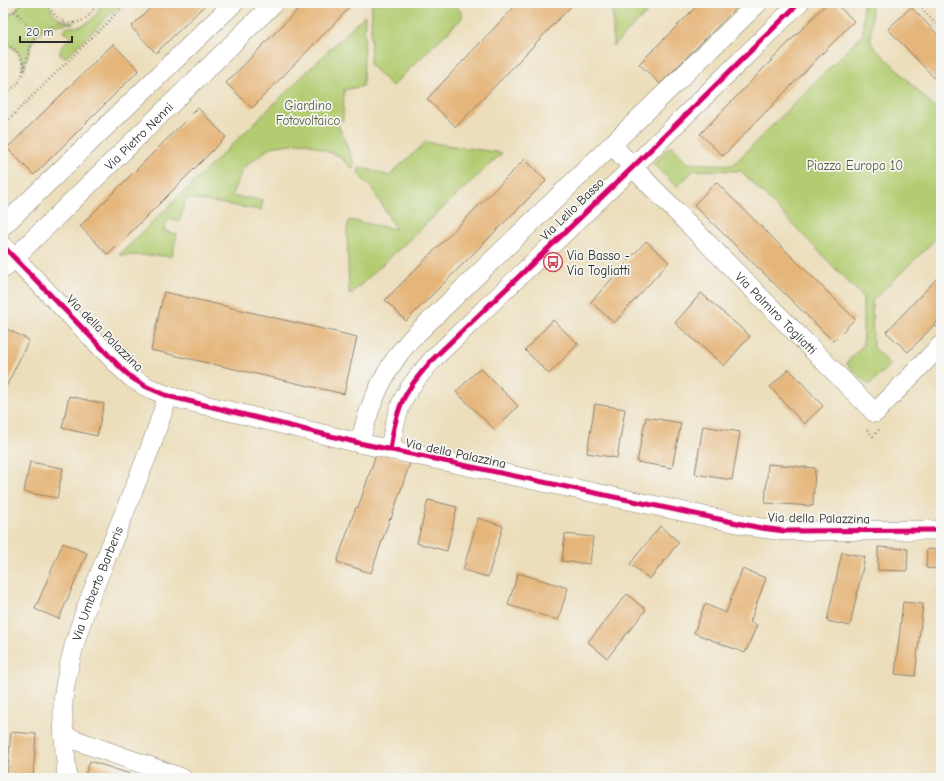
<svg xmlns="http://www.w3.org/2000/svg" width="944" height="781" viewBox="0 0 944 781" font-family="'Comic Neue',sans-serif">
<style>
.green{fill:#b3cc71;stroke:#6f7c4e}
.building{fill:#e5b579}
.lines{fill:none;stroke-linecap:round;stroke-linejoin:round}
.minor-casing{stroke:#8c8473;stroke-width:20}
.path{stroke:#8c8473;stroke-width:2.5;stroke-dasharray:1 3;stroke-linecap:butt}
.minor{stroke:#fff;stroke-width:19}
.cycleway-casing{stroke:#f6f6f2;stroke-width:8}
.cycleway{stroke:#d6006c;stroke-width:5}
.labels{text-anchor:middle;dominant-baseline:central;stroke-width:3.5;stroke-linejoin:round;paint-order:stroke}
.park-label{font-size:13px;fill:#545b40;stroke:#f6f6f2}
.street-label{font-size:13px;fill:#2b2b2b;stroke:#f6f6f2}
.poi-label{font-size:13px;fill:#2b2b2b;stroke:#f6f6f2;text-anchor:start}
</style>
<rect width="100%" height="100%" fill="#f6f6f2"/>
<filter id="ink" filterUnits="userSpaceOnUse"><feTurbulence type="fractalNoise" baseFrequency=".025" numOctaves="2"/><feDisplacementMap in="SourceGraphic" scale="8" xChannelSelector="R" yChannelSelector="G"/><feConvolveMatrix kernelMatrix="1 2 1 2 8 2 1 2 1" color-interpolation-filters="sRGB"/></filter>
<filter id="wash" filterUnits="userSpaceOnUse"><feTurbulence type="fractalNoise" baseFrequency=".012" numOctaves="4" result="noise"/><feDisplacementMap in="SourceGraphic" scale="16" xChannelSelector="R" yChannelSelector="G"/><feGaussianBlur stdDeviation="0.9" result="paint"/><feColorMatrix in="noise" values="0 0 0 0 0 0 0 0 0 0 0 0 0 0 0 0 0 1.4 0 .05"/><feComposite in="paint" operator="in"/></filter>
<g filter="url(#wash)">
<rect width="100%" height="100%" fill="#ecdebb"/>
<path class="green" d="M20,3h29c3,13 12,18 25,20 -39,2 -41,12 -50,47 -1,-14 -8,-23 -21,-26v-27c8,-2 14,-6 17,-14z
M101,3h21l-55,53 -3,1 -4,-2c0,-10 6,-12 11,-18l-1,-2 -6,-2 -1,-2 1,-2c5,-3 11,-2 16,-3 11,-3 19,-13 21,-23z
M372,3h81l9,10v5l-70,68 -22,-21z
M613,3h44l-44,43z
M863,3h9l-1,40 70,71v120l-69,67 1,46 17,18 -21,20 -23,-22 17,-18v-48l-122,-126 -47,-1 -17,17 -24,-23 18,-19 17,18 45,2 130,-131z
M365,15l-2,71 -19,4 -1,30 -6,2 17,41 -1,6 -14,-13 -35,-14 -33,5 -28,21 -12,28 32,4 -2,10 -75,-12 -6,23 -13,-2 -3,12 13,3 -5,22 -53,-1z
M426,142l76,11 -151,141 -2,-1 -2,-63 2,-10 47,9 -23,-39 -15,-16 2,-7 30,9 4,-5z"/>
<g id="blocks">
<path class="building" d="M155,3h52l-51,50 -25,-26z
M304,3h50l-102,105 -26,-25z
M518,3h56l-118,124 -29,-28z
M700,3h41l-81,81 -21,-20z
M827,3h8l19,18 -131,135 -23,-22z
M911,7l30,31v47l-53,-56z
M113,44l26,26 -105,105 -27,-27z
M198,108l28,29 -118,118 -28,-29z
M525,159l21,22 -140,140 -21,-21z
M716,182l139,137 -22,22 -139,-136z
M646,241l23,21 -55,61 -23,-21z
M941,274v44l-33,34 -22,-20z
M164,292l193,45 -13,57 -193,-44z
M701,293l49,43 -26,30 -49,-43z
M553,320l25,24 -29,30 -24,-24z
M3,327l26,13 -26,53z
M480,368l38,38 -23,24 -39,-38z
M789,369l34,37 -19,18 -34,-37z
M69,396l35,8 -7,32 -35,-8z
M595,404l30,5 -8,49 -30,-5z
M646,417l35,6 -9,45 -35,-6z
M703,426l37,6 -8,48 -37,-6z
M377,451l33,12 -19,56 -1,-1 -19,55 -34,-11 19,-55 2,1z
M30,462l33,6 -6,30 -33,-6z
M768,464l47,4 -2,38 -48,-3z
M428,500l29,7 -10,44 -30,-8z
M478,518l25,8 -15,51 -25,-7z
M660,526l19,16 -29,37 -20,-15z
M565,534l28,3 -3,27 -28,-3z
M63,543l24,10 -28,66 -24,-10z
M878,547l30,2 -1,22 -29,-1z
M927,549l14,1v19l-15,-1z
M842,552l23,5 -15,69 -23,-5z
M742,569l24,9 -16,44 7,3 -12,28 -51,-20 11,-29 21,9z
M518,573l50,15 -10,32 -50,-15z
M627,594l19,16 -39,48 -19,-16z
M903,602l20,2 -8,72 -20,-2z
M11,732l25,2 -3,44h-26z
M90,761l40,13 -2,4h-44z"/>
</g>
</g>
<g filter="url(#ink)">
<use href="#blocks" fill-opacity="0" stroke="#8c8473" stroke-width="1"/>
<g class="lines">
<defs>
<g id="minor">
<path id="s1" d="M612,145l37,39 226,229 66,-68"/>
<path d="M3,226l231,-223"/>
<path d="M3,246l119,123 10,9 15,9 21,9 191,47 402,85 24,3 156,-1"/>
<path id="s2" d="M3,269l271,-266"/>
<path d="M359,443c5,-14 8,-28 14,-42 9,-22 21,-43 37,-61l348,-337"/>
<path d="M390,450c2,-15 5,-29 10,-43 7,-19 21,-34 34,-49l199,-191 166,-164"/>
<path d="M64,736l118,42"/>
<path id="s3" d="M67,778c-1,-24 -5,-49 -4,-73 0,-15 4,-29 7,-43 5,-22 12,-43 20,-64l61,-152 17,-50"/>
</g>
</defs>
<use href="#minor" class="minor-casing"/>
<path class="path" d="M49,3c2,10 8,16 18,19
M916,3l25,26
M15,11l22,24
M3,17c8,-2 14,-6 17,-14
M74,23c12,-3 18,-8 22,-20
M3,44c27,6 27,42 0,48
M24,70c9,-35 11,-45 50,-47
M3,125l124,-122
M936,327l5,-5
M867,430l6,6 6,-6"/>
<use href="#minor" class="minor"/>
<defs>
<path id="cycleway" d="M3,246l119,123 10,9 15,9 21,9 191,47 402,85 24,3 156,-1
M390,450c2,-15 5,-29 10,-43 7,-19 21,-34 34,-49l199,-191 166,-164"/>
</defs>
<use href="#cycleway" class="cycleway-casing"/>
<use href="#cycleway" class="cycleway"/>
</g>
</g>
<defs>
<symbol id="bus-ring" viewBox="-11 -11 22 22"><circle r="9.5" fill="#f6f6f2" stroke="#d1495b" stroke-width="1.5"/><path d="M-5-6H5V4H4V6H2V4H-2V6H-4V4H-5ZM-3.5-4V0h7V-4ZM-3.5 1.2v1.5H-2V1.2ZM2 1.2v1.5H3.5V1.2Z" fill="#d1495b"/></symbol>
</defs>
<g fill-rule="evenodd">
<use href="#bus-ring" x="542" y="251" width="22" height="22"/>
</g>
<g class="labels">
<g class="park-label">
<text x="308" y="105">Giardino<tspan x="308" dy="15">Fotovoltaico</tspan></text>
<text x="855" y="165">Piazza Europa 10</text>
</g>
<g class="street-label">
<text stroke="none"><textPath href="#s2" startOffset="190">Via Pietro Nenni</textPath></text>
<text transform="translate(572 209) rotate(-44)">Via Lelio Basso</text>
<text stroke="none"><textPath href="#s1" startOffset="235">Via Palmiro Togliatti</textPath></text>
<text transform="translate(105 333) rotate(45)">Via della Palazzina</text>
<text transform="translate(456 453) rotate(12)">Via della Palazzina</text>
<text transform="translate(819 518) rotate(1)">Via della Palazzina</text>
<text stroke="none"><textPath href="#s3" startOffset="200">Via Umberto Barberis</textPath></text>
</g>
<g class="poi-label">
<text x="567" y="255">Via Basso -<tspan x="567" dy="15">Via Togliatti</tspan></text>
</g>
</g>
<rect width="944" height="781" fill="none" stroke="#f6f6f2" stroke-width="16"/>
<path d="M20 36v6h52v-6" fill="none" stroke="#2b2b2b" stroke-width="2"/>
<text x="26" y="36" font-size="12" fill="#2b2b2b" stroke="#f6f6f2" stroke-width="3" paint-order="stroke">20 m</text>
</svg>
